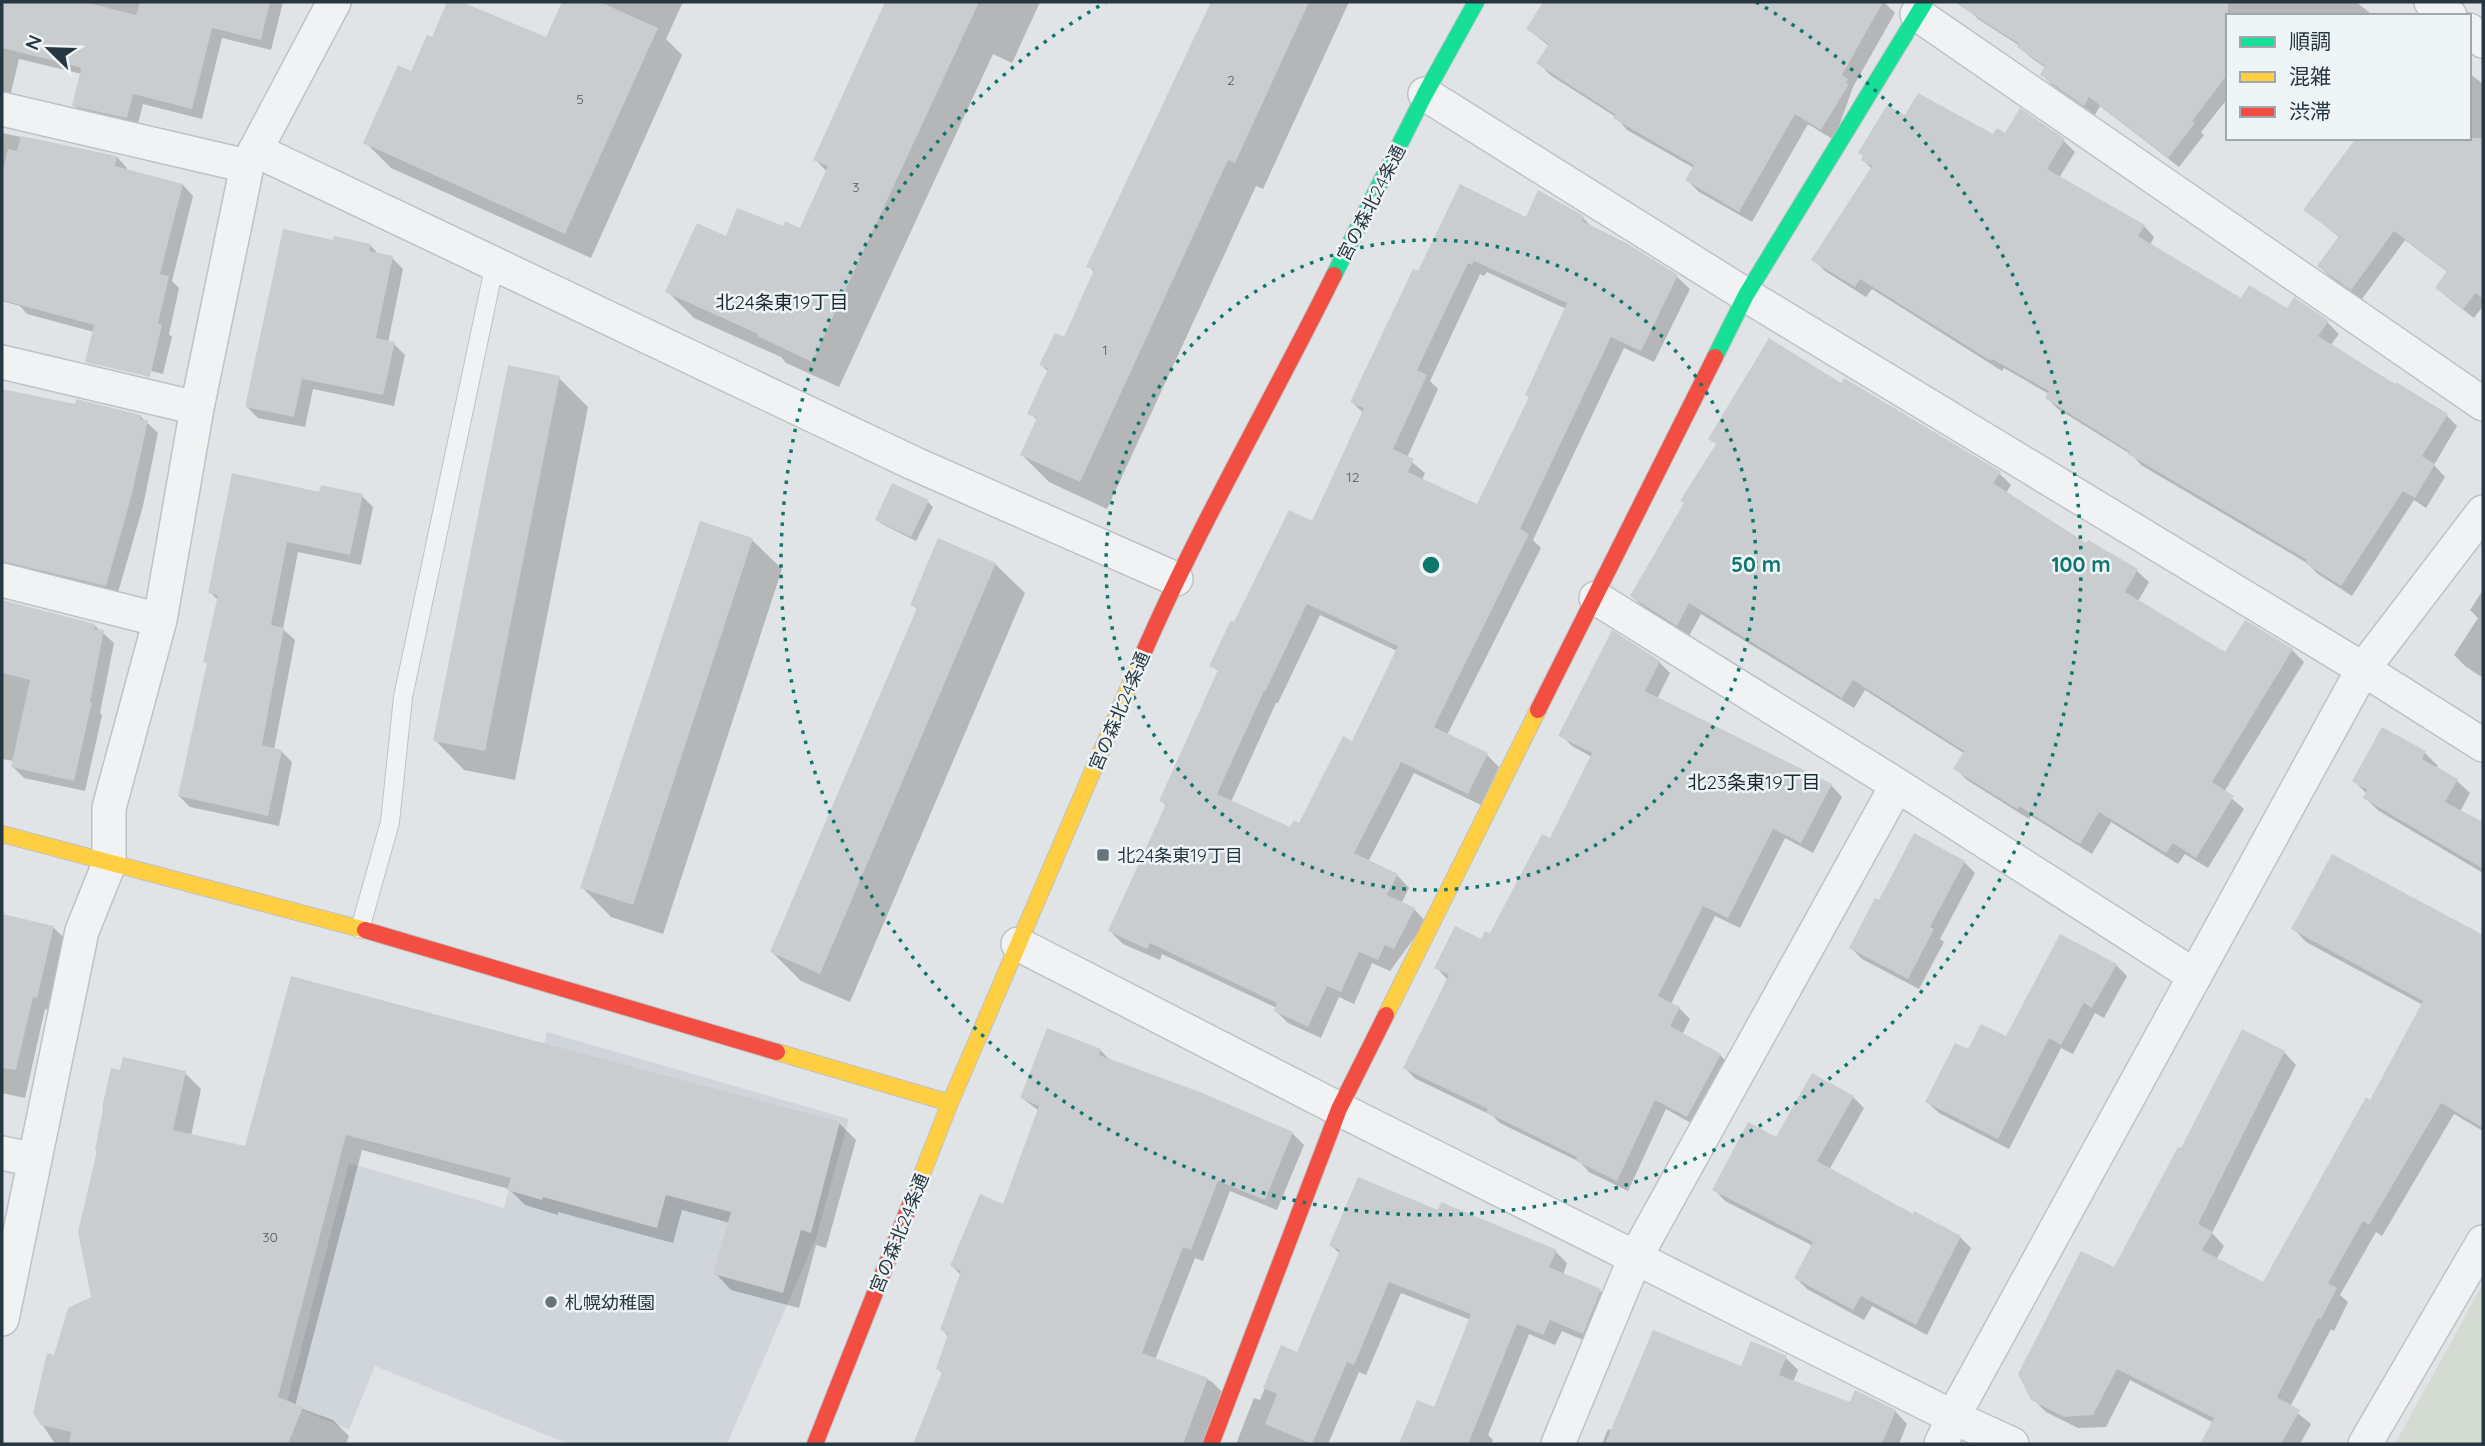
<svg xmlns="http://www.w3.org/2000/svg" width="2485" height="1446" viewBox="0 0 2485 1446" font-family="Quicksand,'Noto Sans JP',sans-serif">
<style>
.built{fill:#cfd5da}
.green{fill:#d4dbd2}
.shadow{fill:#0003;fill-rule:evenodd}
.building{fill:#c9cdcf;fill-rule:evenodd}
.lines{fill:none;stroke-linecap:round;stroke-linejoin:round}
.lane-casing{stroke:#bfc2c5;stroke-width:20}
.street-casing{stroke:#bfc2c5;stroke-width:36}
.fast-casing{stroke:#bfc2c5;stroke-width:18}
.slow-casing{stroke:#bfc2c5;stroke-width:18}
.jam-casing{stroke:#bfc2c5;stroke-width:18}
.lane{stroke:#f1f2f3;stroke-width:18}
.street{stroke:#f1f2f3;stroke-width:33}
.fast{stroke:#16e098;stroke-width:16}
.slow{stroke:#ffcf43;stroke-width:16}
.jam{stroke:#f24e42;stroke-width:16}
.ring{fill:none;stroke:#0f766e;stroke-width:3.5;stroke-dasharray:3.5 7}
.poi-dot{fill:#68747b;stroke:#eff4f6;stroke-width:2.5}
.labels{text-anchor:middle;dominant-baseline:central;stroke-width:5;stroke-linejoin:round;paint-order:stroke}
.number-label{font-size:14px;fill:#505d65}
.street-label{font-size:18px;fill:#273741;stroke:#eff4f6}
.poi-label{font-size:18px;fill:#273741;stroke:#eff4f6;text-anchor:start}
.neighbourhood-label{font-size:19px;fill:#1a2831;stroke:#eff4f6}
.centre{fill:#0f766e;stroke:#eff4f6;stroke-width:3.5}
.ring-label{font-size:21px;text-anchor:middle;font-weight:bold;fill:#0f766e;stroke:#eff4f6;stroke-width:5;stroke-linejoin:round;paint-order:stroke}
</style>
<rect width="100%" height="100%" fill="#e1e4e7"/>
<path class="built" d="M547,1032l302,87 -33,119 -89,206h-158l-194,-78 -26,64 -62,-27 62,-240 155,45z"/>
<path class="green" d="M2483,1284v160h-88z"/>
<path class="shadow" d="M2,2h281l-12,48 -49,-12 -20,81 -59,-15 -6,24 -52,-12 -11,-11 8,-31 -63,-15 -10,42 -7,4z
M448,2h10l89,37 17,-37h119l-17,37 16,16 -91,203 -200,-90 -26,-26 68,-103z
M888,2h152l-28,61 -19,-9 -154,333 -53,-24 -5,-6 -87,-39 -26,-26 59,-54 57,-10 17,2 26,-58 -12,-13z
M1212,2h137l-86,187 -7,-3 -149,323 -58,-27 -27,-27 16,-34 -8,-8 19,-41 -8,-7 24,-26 30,-66 -7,-7z
M1545,2h339l11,11 -42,74 -19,53 -26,-16 -56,98 -53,-30 -12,-12 7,-12 -67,-38 -11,-13 -66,-42 -11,-12 10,-17 -21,-17z
M1973,2h383l18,14h-146v82l-27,34 3,3 -25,32 -79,-61 -5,9 -43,-30 -10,-10 4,-7 -16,-11 -10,-11 -42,-27 -10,-10z
M2469,73l14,11v222l-9,12 -26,-20 -11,-10 12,-15 -44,-33 -43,59 -33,-23 -10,-10 20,-29 -33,-27 163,-72z
M1906,117l88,20 12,-2 58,6 11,11 -16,26 85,48 10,11 -4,8 92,55 45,10 8,-10 33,23 11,11 -9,12 116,69 11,11 -23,39 11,12 -19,31 -12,-8 -62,96 -34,-22 -11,-11 -166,-98 -9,-10 -74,-46 -11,-11 2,-4 -45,-26 -2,3 -130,-82 -6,8 -41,-26 -11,-11 58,-91 -9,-9z
M2,133l115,24 10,11 -1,3 57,14 10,11 -21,85 7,7 -10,46 3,3 -9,37 -62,-16 -7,-26 -67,-18 -7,-8 -18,-5z
M1583,218l12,12 82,47 13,12 -36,73 -30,-14 -91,192 8,8 -94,187 40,20 12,12 -18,38 -67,-32 -46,89 29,13 12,13 -8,16 13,5 12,13 -36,49 -18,-8 -18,41 -15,-7 -18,41 -33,-15 -12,-12 1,-3 -115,-54 -2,6 -37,-16 -13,-13 57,-124 -6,-7 58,-128 -8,-7 24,-41 77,-101 51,-110 -11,-11 66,-129 109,-54zM1487,272l79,37 -39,86 3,3 -52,108 -56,-26 3,-7 -18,-15 31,-69 -8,-8 50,-107 4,2zM1320,615l77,36 -44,92 -53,82 -10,5 -59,-28 45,-99h2z
M334,242l36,3 10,11 12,2 11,11 -15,74 6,1 11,11 -11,51 -81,-17 -8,38 -47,-9 -11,-11z
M559,378l29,29 -73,373 -51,-10 -29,-30z
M1842,385l157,88 12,12 -5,8 81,53 2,-4 48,29 12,11 -11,19 88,53 66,-4 12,12 -80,130 20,17 -36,59 -23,-14 -7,10 -67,-42 -19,32 -61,-38 -2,3 -62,-39 -12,-12 10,-14 -100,-64 -11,18 -153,-94 -12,22 -45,-28 -12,-12 85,-151 -7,-7z
M2,391l138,25 18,17 -15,73 -26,90 -115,-20z
M321,494l41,2 11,11 -12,58 -63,-13 -15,77 12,11 -21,110 7,1 11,11 -13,64 -89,-19 -11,-11 29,-132 -3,-3 13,-61 -8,-8z
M928,502l5,5 -17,34 -34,-17 -5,-5z
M752,540l30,29 -119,365 -52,-17 -29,-30z
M995,564l30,29 -175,409 -49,-21 -29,-29 146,-342 -6,-6z
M2483,590v88l-18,-12 -11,-11 24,-37 -8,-8z
M2,602l92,23 20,18 -14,70 2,2 -17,76 -61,-13 -11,-11 1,-6 -12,-2z
M1659,662l11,11 -13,26 174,86 11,12 -29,56 -28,-15 -45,90 -25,-12 -44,88 8,4 11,11 -8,16 38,20 11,11 -33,61 -32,-18 -38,82 -39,-19 -9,-10 -80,-39 -7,-7 -77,-37 -11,-11 42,-89 -11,-12 54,-31 61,-95 41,-84 -20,-11 -11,-11z
M2425,753l13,13 -1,3 19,11 14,13 -10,19 23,12v49l-104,-62 -14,-13 2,-4 -13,-13z
M2333,856l150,81v194l-29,-17 -72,122 -6,-4 -36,63 8,7 -14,29 -3,-2 -41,78 21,17 -11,20h-98l12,-21 -84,-43 -24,47 -28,1 -32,-16 -13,-13 81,-129 68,-119 102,-99 12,13 -84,168 12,13 -8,14 47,25 108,-183 52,-97 -117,-63 -12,-13z
M1964,862l11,11 -35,66 4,3 -25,47 -57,-30 -11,-11 28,-46z
M2,916l51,11 13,13 -17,70 -4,-1 -20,89 -23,-5z
M2116,965l11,11 -23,42 -9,-5 -22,41 -12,-6 -52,101 -70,-36 -12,-11 42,-50 37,-13z
M292,978l548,146 16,16 -30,108 -10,-3 -17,63 -68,-18 -16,-17 15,-50 -48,-13 -9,33 -115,-31v3l-33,-10 -16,-16 -147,-39 -67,256 38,14 16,16 -3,8h-291l-20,-31 20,-56 38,-59 92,-225 16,16 -10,47 56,12z
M1100,1050l12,12 180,71 12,12 -27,65 -47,-19 -27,70 -8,-3 -40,102 56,21 12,12 -19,51h-289l28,-70 -5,-5 11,-32 -7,-7 19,-55 -9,-9 52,-60 35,-95 -17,-13z
M1853,1097l11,11 -35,62 84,46 47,21 11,11 -44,87 -55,-29 -8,14 -57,-31 -11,-11 17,-32 -88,-45 -11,-12 63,-50z
M1439,1212l117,40 11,11 -4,12 37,16 12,11 -17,43 -33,-14 -7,14 -26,-11 -41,101 5,5 -2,4h-91l18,-42 17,7 36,-89 -70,-27 -35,82 -7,-3 -31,72h-92l18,-46 6,2 22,-53 16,7 42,-100 -9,-9z
M1786,1358l12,12 -5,12 58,22 44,7 12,13 -8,20h-297l6,-15 5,2 129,-63z"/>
<path class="building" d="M2,2h82l52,13 4,-13h130l-9,38 -49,-12 -20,81 -59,-15 -6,24 -55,-12 9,-37 -2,-2 -77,-19z
M447,2h15l84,35 16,-35h38l58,26 -93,206 -202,-91 35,-78 13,6 16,-36 5,2z
M885,2h94l-167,360 -55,-26 1,-2 -93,-42 32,-69 29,13 11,-28 46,18 2,-5 15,7 28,-62 -15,-6z
M1211,2h98l-74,161 -7,-3 -148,322 -60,-27 17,-37 -10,-4 21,-45 -9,-4 16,-32 9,4 30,-67 -8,-3z
M1543,2h340l-41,73 6,4 -2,4 3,1 -28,46 -26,-16 -56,98 -54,-32 9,-15 -81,-47 3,-3 -80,-52 13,-19 -23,-15z
M1954,2h274v72l-36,47 3,2 -27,35 -79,-61 -5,9 -44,-31 5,-9 -28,-19 2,-3z
M1918,93l75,41 4,-6 8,5 15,-25 45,31 -18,30 98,56 -7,11 103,62 8,-13 38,23 7,-11 35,24 -11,15 77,48 1,-2 52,32 -26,42 13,8 -20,34 -12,-7 -62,95 -36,-23 2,-3 -179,-106 2,-2 -85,-54 4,-7 -57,-32 -1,2 -131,-82 -5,8 -44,-27 61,-94 -11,-6 2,-4 -5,-3 29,-48 18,10z
M21,136l96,20 -2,10 68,18 -23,90 9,2 -11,48 4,1 -12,52 -65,-15 9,-37 -92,-25v-126l6,-25 9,2z
M2356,138h127v161l-7,-6 -13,16 -28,-21 12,-17 -53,-40 -43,59 -34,-24 22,-30 -36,-26z
M1460,184l66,33 12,-27 46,26 -2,5 46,23 50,31 -37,76 -30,-14 -91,192 9,5 -95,193 54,26 -20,41 -67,-32 -47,91 44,21 -11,21 28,13 -21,41 -9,-4 -7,15 -19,-8 -18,40 -14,-6 -19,41 -34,-16 3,-8 -127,-60 -3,6 -39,-18 58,-127 -7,-3 59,-131 -9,-4 22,-46 3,2 55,-112 23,11 52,-113 -14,-6 63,-133 5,2zM1474,261l93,42 -42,92 4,2 -52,107 -69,-32 6,-13 -21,-10 34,-74 -10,-5 51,-107 4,2zM1307,604l91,42 -46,95 -9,-5 -44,87 -5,-3 -4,7 -73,-33 47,-103 1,1z
M283,229l50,11 1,-4 37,8 -2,7 24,5 -17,82 19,4 -12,53 -81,-16 -8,38 -49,-10z
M1769,338l72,45 3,-5 157,94 -8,11 93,60 2,-3 50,29 -13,23 100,60 20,-32 48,29 -81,133 22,14 -38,62 -23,-15 -7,10 -67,-41 -19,32 -61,-38 -2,3 -64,-40 11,-18 -111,-71 -11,18 -153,-95 -12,23 -47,-30 54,-93 -4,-2 36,-57 -8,-5z
M508,365l52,11 -75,375 -52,-10z
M2,389l73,15 1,-5 65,16 -1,4 8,1 -16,74 -26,92 -104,-25z
M232,473l87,19 2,-7 42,9 -13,61 -63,-13 -16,83 13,3 -22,117 20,5 -14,66 -90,-20 29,-133 -4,-1 15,-67 -10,-2z
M892,483l37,17 -18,37 -36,-17z
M700,521l53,17 -120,367 -53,-17z
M938,538l58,25 -176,411 -50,-22 147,-344 -7,-3z
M2,600l93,24 -1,5 10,1 -14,72h2l-18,79 -63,-14 19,-87 -28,-7z
M1612,630l48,31 -15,30 187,93 -31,59 -28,-14 -45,89 -25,-12 -45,90 22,11 -10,19 51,28 -34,63 -32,-17 -38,81 -41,-20 1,-4 -91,-45 2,-3 -85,-41 46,-93 -15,-7 21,-42 26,13 4,-8 5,2 52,-99 8,4 42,-85 -34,-17z
M2382,727l44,24 -4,8 36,20 -13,23 38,20v47l-120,-71 4,-8 -15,-9z
M1914,833l51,28 -35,66 4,2 -26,50 -59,-31 26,-50 4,2z
M2332,854l151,81v193l-42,-25 -72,122 -6,-4 -35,62 9,5 -16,31 -3,-1 -41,79 23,13 -19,34h-81l14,-26 -97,-49 -24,46 -29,2 -33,-17 -13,-26 63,-123 33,16 64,-120 3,1 61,-119 43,22 -87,173 15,8 -11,18 61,32 103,-185 4,3 53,-99 -132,-72z
M2,914l52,12 -17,72 -4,-1 -17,73 -14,-2z
M2060,934l57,30 -25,44 -8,-5 -23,42 -12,-7 -51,101 -73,-37 30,-59 13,6 13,-25 25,12z
M291,976l549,146 -29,111 -10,-3 -18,63 -70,-19 18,-62 -65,-17 -9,33 -114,-31 -1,3 -35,-10 4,-12 -165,-43 -68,262 25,10 -15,37h-219l2,-12 -30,-7 -8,-12 14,-60 7,2 14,-47 23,-11 -13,-65 19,-81 -2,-1 8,-41 -1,-1 9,-40 9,2 3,-13 63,14 -13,59 72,16z
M1047,1028l54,21 -2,6 101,37 93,40 -28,68 -47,-19 -27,69 -8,-3 -41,106 66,25 -25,66h-270l29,-72 -6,-3 12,-35 -8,-4 21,-59 -11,-5 30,-72 23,10 36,-98 -19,-8z
M1812,1073l42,23 -37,65 96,53 1,-3 47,25 -45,89 -55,-29 -8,14 -59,-32 19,-36 -101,-52 36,-68 28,15z
M1358,1177l80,33 3,-8 116,48 -8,17 52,22 -18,45 -33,-14 -7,15 -26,-11 -49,120h-69l18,-44 17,7 37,-93 -82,-32 -35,83 -7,-3 -35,82 -47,-20 12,-30 -14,-6 18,-43 16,7 43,-102 -11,-4z
M1653,1330l88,36 10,-25 36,15 -8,19 71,27 5,-12 41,20 -14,34h-277z"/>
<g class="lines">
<defs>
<path id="lane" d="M360,929l30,-107 13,-125 92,-434"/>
<path id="street" d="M2431,2l19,14
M1917,14l566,390
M2469,30l14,11
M1425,94l321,201 617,374 120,76
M2,109l245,57
M255,150l658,313 263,116
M2,362l195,46
M2,580l158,40
M1596,598l301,187 298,191
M1018,944l321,165 614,308 59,27
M2,1153l33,7
M2,1319l80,-388 27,-67v-56l51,-188 37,-212 50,-242 87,-164
M1558,1444l77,-186 262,-473
M1941,1444l12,-27 410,-748 120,-157
M2365,1444l118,-202"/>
<path id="fast" d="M1334,275l91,-181 51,-92
M1715,357l31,-62 179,-293"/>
<path id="slow" d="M2,834l363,96
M1386,1015l152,-305
M777,1052l173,51
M913,1197l37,-94 193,-449"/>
<path id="jam" d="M1143,654c56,-129 128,-252 191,-379
M1538,710l177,-353
M365,930l412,122
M815,1444l98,-247
M1211,1444l128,-335 47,-94"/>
</defs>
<use href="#lane" class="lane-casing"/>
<use href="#street" class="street-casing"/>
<use href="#fast" class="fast-casing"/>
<use href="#slow" class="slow-casing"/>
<use href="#jam" class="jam-casing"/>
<use href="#lane" class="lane"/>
<use href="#street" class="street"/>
<use href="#fast" class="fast"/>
<use href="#slow" class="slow"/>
<use href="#jam" class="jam"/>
</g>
<g class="ring">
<circle cx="1431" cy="565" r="325"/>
<path d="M1756 2A650 650 0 1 1 1106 2"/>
</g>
<g class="poi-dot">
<rect x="1096" y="848" width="14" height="14" rx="3.5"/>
<circle cx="551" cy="1302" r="7"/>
</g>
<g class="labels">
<g class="number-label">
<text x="1231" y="80">2</text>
<text x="580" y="99">5</text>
<text x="856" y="187">3</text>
<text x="1105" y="350">1</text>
<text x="1353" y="477">12</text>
<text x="270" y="1237">30</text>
</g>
<g class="street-label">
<text transform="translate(1371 203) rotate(-63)">宮の森北24条通</text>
<text transform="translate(1119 711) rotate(-67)">宮の森北24条通</text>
<text transform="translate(899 1233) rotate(-68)">宮の森北24条通</text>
</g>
<g class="poi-label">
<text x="1117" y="855">北24条東19丁目</text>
<text x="565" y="1302">札幌幼稚園</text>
</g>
<g class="neighbourhood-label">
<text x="782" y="302">北24条東19丁目</text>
<text x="1754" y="782">北23条東19丁目</text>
</g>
</g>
<circle cx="1431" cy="565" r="10" class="centre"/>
<g class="ring-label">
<text x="1756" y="572">50 m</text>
<text x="2081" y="572">100 m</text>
</g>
<rect width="2485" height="1446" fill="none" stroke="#273741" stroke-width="7"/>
<rect x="2226" y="14" width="245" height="126" fill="#eff4f6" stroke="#9fa8ae" stroke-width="2"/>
<rect x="2240" y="37" width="35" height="10" fill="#16e098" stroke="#9fa8ae" stroke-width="2"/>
<text x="2289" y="49" font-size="21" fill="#273741">順調</text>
<rect x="2240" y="72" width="35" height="10" fill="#ffcf43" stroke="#9fa8ae" stroke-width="2"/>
<text x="2289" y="84" font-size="21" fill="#273741">混雑</text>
<rect x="2240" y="107" width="35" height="10" fill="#f24e42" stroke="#9fa8ae" stroke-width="2"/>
<text x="2289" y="119" font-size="21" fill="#273741">渋滞</text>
<g transform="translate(49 49) rotate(293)" stroke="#eff4f6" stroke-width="5" paint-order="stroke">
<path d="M0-5L12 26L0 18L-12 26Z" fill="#273741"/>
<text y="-10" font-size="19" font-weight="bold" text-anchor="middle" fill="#273741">N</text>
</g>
</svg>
